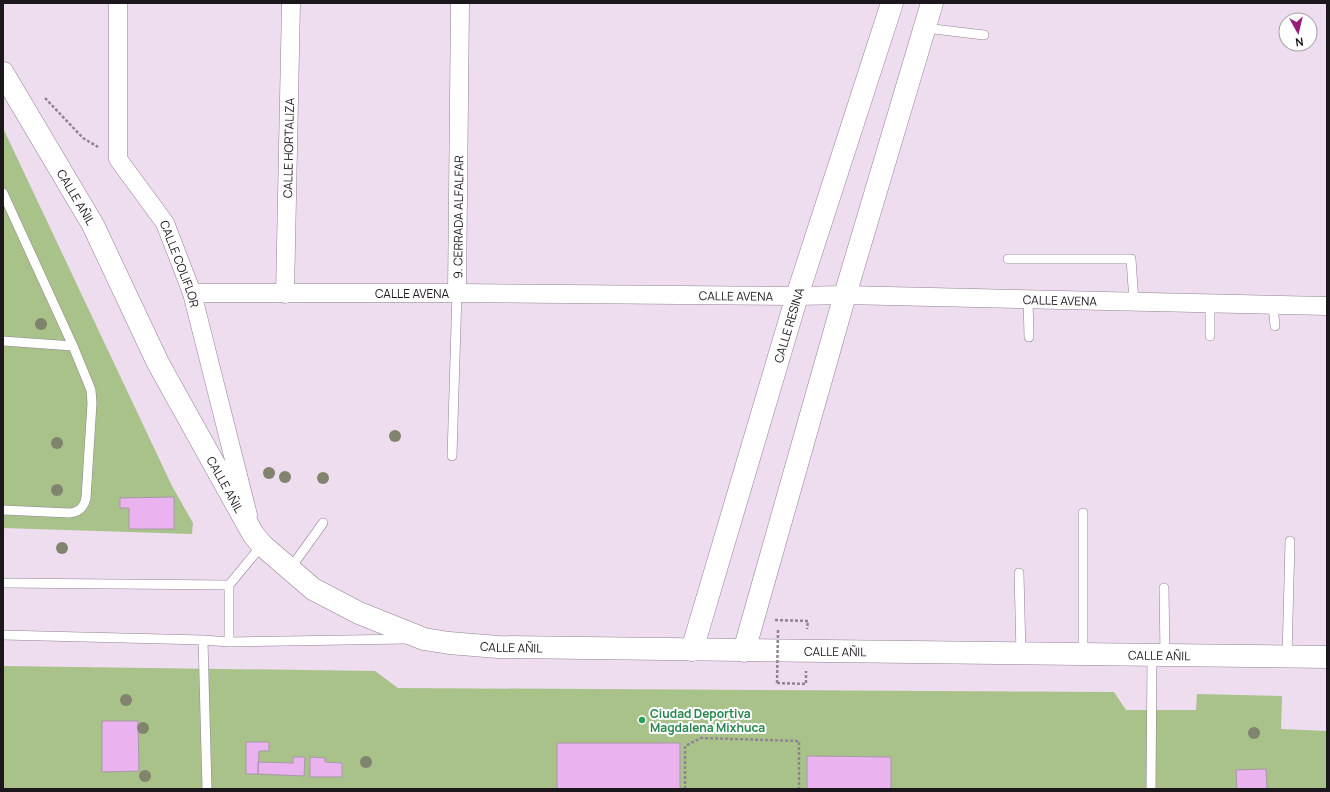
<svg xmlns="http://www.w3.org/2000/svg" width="1330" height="792" viewBox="0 0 1330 792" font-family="Manrope,sans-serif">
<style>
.green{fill:#a9c28a}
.building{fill:#eab3f0;stroke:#a798a8}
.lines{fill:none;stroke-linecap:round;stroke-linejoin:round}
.service-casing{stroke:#908291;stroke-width:10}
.minor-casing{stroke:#908291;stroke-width:19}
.tertiary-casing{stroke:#908291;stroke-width:23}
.primary-casing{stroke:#908291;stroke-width:23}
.path{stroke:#8f8490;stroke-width:2.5;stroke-dasharray:3 2;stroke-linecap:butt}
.service{stroke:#fff;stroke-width:9}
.minor{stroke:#fff;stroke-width:18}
.tertiary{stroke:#fff;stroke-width:22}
.primary{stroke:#fff;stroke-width:22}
.path-bridge{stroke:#8f8490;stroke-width:2.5;stroke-dasharray:3 2;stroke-linecap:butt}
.tree{fill:#80836d}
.leisure-dot{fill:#2e9e5b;stroke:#fff;stroke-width:1.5}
.labels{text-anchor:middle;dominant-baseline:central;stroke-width:4;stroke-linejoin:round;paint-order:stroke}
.street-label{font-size:12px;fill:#1c171d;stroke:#fff}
.leisure-label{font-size:12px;font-weight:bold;fill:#27864d;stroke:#fff;text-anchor:start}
</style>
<rect width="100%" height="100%" fill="#edddee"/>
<path class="green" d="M3,128l169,358 21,37 -1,11 -189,-6z
M3,666l372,5 23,17 716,4 12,18h70l1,-16 85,2 -1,33 46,2v58h-1324z"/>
<path class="building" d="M174,497v32h-45v-21h-9v-10z
M102,721h36l1,50 -37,1z
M246,742h23v9h-10l-1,23h-12z
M557,743h123v46h-123z
M807,756l84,1v32h-84z
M293,757h12l-1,19 -46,-2v-12l35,1z
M310,757l15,1v4l17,1v14h-32z
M1266,769l1,20h-30l-1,-19z"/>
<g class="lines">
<defs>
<path id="service" d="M925,28l59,7
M3,193l70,153 18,44 1,13 -6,95c-2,10 -7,14 -17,15l-66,-3
M1008,259h123l3,43
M1028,299l1,38
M1210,304v32
M1273,305l2,21
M3,341l70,5
M452,456l5,-163
M1083,513v141
M290,569l33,-46
M1019,573l2,81
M3,583l226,2
M1164,588l1,67
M3,635l200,5 26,2 178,-3
M203,640l4,149
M229,642v-57l33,-40
M1287,657l3,-116
M1151,789l1,-134"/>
<g id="minor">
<path id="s1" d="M118,3v156l47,64 27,70 56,222"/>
<path id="s2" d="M192,293h265l340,3 48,-1 482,11"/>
<path id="s3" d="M457,293l3,-290"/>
<path id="s4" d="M285,294l6,-291"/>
</g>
<g id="tertiary">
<path id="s5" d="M692,650l105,-354 95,-293"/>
<path d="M744,651l101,-356 87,-292"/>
</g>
<g id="primary">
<path id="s6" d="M3,73l90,152 65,138 95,171 9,11 51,44 46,24 65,26 25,4 49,4 829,10"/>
</g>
</defs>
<use href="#service" class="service-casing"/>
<use href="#minor" class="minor-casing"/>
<use href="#tertiary" class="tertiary-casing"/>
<use href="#primary" class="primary-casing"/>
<path class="path" d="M45,98l38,40 15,9
M775,620l33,1 -1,8
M777,683l29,1v-13
M685,789v-43l16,-8 98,3v48"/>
<use href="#service" class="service"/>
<use href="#minor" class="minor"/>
<use href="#tertiary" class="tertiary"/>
<use href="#primary" class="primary"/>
<path class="path-bridge" d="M777,683l1,-53"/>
</g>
<g class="tree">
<circle cx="41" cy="324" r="6"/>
<circle cx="395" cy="436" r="6"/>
<circle cx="57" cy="443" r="6"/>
<circle cx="269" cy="473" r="6"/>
<circle cx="285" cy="477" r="6"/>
<circle cx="323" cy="478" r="6"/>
<circle cx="57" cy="490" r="6"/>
<circle cx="62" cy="548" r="6"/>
<circle cx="126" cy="700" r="6"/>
<circle cx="143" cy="728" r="6"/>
<circle cx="1254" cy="733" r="6"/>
<circle cx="366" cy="762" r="6"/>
<circle cx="145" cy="776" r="6"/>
</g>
<circle class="leisure-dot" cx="642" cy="720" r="4"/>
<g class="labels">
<g class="street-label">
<text stroke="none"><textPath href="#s4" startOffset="146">CALLE HORTALIZA</textPath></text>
<text stroke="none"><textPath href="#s6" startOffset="144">CALLE AÑIL</textPath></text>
<text stroke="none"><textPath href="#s3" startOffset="76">9. CERRADA ALFALFAR</textPath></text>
<text stroke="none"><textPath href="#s1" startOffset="279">CALLE COLIFLOR</textPath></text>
<text stroke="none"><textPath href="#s2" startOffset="220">CALLE AVENA</textPath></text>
<text stroke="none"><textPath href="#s2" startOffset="544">CALLE AVENA</textPath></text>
<text stroke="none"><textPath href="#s2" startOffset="868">CALLE AVENA</textPath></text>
<text stroke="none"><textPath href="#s5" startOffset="339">CALLE RESINA</textPath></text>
<text stroke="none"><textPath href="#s6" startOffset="468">CALLE AÑIL</textPath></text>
<text stroke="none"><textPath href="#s6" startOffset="816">CALLE AÑIL</textPath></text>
<text stroke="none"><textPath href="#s6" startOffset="1140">CALLE AÑIL</textPath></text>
<text stroke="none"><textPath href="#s6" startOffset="1464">CALLE AÑIL</textPath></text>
</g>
<g class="leisure-label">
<text x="650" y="713">Ciudad Deportiva<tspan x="650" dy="14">Magdalena Mixhuca</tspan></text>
</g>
</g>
<rect width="1330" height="792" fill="none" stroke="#1c171d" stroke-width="8"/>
<g transform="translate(1298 32) rotate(172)"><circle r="19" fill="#ffffff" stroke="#a4a2a5"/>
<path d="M0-3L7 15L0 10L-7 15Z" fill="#951d79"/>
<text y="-6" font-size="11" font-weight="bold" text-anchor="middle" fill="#1c171d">N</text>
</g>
</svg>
